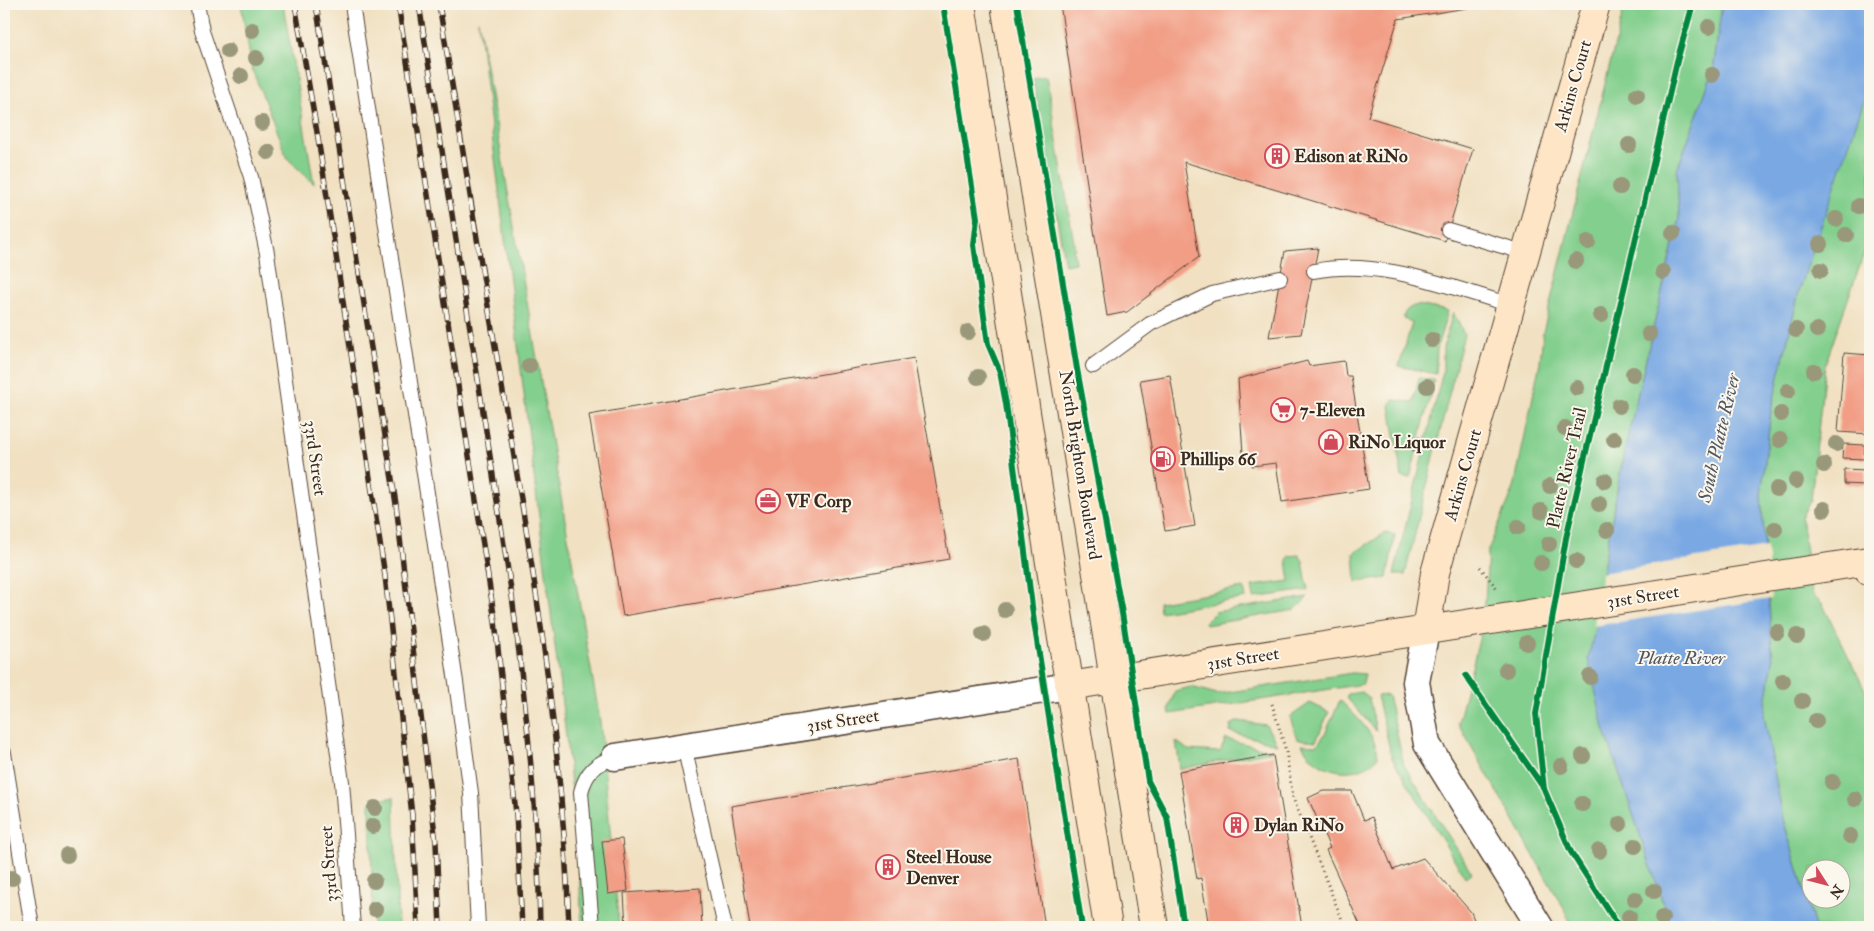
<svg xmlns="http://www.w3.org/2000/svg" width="1874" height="931" viewBox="0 0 1874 931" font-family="'IM FELL Double Pica',serif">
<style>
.green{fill:#83cf8e;stroke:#5f7c56;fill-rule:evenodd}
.water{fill:#79a8e3;stroke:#5a6980}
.pier{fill:#f1e1c2}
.building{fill:#f29e86}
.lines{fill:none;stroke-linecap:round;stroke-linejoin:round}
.lane-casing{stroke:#564537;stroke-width:16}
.street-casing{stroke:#564537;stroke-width:29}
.secondary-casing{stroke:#564537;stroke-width:30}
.path{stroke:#564537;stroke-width:3;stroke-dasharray:1 4;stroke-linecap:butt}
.lane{stroke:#fff;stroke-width:14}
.street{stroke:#fff;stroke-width:26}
.secondary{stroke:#fde5c5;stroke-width:28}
.rail-casing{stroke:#3b2a1e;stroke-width:5.5}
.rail{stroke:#fbf7ec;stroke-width:4;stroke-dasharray:11;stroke-linecap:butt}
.cycleway-casing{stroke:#fbf7ec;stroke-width:9}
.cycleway{stroke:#00873e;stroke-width:6}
.tree{fill:#99987a}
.labels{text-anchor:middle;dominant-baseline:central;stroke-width:4;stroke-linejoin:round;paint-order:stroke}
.street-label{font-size:18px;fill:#3b2a1e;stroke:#fbf7ec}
.poi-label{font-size:18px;font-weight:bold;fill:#3b2a1e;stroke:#fbf7ec;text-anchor:start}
.water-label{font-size:19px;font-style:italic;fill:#515663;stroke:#fbf7ec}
</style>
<rect width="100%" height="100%" fill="#fbf7ec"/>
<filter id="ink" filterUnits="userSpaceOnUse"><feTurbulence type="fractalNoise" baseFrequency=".02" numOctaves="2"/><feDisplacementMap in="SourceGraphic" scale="10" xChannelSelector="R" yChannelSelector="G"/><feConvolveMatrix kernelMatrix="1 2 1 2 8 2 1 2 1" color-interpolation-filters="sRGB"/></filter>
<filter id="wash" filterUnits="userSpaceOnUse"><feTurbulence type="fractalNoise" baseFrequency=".0096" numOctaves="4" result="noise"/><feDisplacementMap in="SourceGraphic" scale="20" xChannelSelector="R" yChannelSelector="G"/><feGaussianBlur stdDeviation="1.12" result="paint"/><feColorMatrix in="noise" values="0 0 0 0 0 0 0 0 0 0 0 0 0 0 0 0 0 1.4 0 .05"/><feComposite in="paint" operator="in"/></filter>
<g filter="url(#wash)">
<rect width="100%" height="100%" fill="#f1e1c2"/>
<path class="green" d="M241,4h42l31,180 -27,-26 -35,-89z
M1625,4h97l-9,67 -36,99 2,49 -56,238 -19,107v164l67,199h-99l-8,-18 -106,-186 26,-103 4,-70 26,-62 26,-126 3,-30z
M478,20l122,701 19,206h-37l-4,-78 -13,-121z
M1046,76l29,173h-2l2,14 -10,2 -32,-187z
M1870,82v154l-45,129 -14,135 -10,17 11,77 10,9 48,97v227h-55l-32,-108 -19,-104 9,-54 -12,-166 10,-84 28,-120zM1812,868h30v30h-30z
M1418,305l30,6 -11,36 -1,27 -37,-8 13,-43 -9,-6c3,-8 7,-10 15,-12z
M1453,312l11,22 -59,241 -11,-1 49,-203v-23z
M1419,378l15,2 -24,98 -8,-1 -12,-71 3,-6 20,2z
M1385,533l10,2 -8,43 -31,4 -2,-29z
M1299,555l4,6 5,29 -54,8 -2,-12 38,-5 -3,-20 2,-5z
M1244,588l2,10 -86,14 -1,-10z
M1308,597l-13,13 -89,15 -1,-3 10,-10z
M1352,673l13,1 -2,10 -193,30 -1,-6 6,-17 16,-4 26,7z
M1362,692l7,6 7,33 -30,-34 2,-3z
M1388,695l16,70 68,108 -7,4 -73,-119 -15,-62z
M1340,700c16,17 36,33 38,57 -20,25 -64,15 -76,-13l15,1 8,-11z
M1310,703l19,9 -13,29 -19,-2 -7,-22z
M1238,721l28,4 11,19 -47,-12 1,-7z
M1226,739l46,12 -92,18 -4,-28 12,9 32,2z
M394,797l4,130h-25l-3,-125z"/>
<path class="water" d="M1722,4h148v79l-71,208 -28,120 -10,84 12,166 -9,54 19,104 32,108h-144l-67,-199 -16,-69 13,-56 3,-39 19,-107 56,-238 -2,-49 36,-99z"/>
<path class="pier" d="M1767,547l4,52 -178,27 6,-23 2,-30z"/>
<g id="blocks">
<path class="building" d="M1060,4h432l-94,15 -30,98 105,32 -28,92 -261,-79 15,95 -72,55 -20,4z
M1318,248l-17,86 -32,3 16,-86z
M1844,353l26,2v79l-32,-2z
M914,358l35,201 -326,57 -34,-201z
M1307,361l2,5 35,-5 2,15h5l18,113 -87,13 -6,-39 -24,3 -2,-12h-7l-5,-75z
M1170,375l25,151 -30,5 -25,-151z
M1843,444l22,1 -1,14 -22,-1z
M1844,469l22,1 -1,15 -21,-1z
M1273,755l29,172h-93l-8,-49 -4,1 -18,-108z
M1019,759l26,168h-295l-19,-121z
M1323,791h29l12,29 8,-3 21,53 30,-12 48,54 6,15h-116l-35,-77 4,-2 -22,-50z
M622,839l6,52 -20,3 -6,-53z
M700,888l2,39h-76l-2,-34z"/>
</g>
</g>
<g filter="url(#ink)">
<use href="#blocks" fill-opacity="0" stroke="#564537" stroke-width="1"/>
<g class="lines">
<defs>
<path id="lane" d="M197,4l5,27 49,146 16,76 75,529 11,145
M352,4l104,678 15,111 7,134
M1448,230l78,23
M1314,271c66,-13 134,16 197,34
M1093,366l57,-42 62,-30 68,-16
M684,746l41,181
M4,753l28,174
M592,927l-11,-135c5,-20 15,-29 34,-35"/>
<path id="street" d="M1426,630l-10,52 11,62 113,183
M615,757l454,-71"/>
<path id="secondary" d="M961,4l147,923
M1005,4l149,923
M1426,630l9,-57 161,-569
M1069,686l799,-125 2,11"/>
</defs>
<use href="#lane" class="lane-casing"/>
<use href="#street" class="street-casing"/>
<use href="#secondary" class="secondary-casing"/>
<path class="path" d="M1480,567l18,23
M1272,704l14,47 7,47 52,129"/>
<use href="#lane" class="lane"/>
<use href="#street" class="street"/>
<use href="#secondary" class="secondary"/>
<defs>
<path id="rail" d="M295,4l23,134 67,438 27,239 6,112
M316,4l80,500 40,339 4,84
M398,4l97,617 21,193 6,113
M419,4l93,592c14,110 26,220 28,331
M439,4c16,98 31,197 48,296 36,208 75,416 82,627"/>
</defs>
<use href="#rail" class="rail-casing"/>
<use href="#rail" class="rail"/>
<defs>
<path id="cycleway" d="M943,4l34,214 -3,27 14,99 12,28 6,32 28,218 48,305
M1017,4l60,365 45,244 26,168 19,36 17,110
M1466,676l77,111
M1619,927l-48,-75 -27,-63 -8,-75 30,-176 111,-477 16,-57"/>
</defs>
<use href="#cycleway" class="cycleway-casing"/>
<use href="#cycleway" class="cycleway"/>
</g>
<g class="tree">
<circle cx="1709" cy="27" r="8"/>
<circle cx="252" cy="30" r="8"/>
<circle cx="228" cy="51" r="8"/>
<circle cx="256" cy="58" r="8"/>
<circle cx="1712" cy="75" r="8"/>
<circle cx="241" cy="76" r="8"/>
<circle cx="1637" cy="95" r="8"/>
<circle cx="262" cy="123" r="8"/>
<circle cx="1629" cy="145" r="8"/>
<circle cx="268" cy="152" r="8"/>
<circle cx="1620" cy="187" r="8"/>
<circle cx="1859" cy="206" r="8"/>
<circle cx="1836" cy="219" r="8"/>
<circle cx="1673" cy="233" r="8"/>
<circle cx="1846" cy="235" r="8"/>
<circle cx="1588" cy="242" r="8"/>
<circle cx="1820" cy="244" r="8"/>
<circle cx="1576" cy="261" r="8"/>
<circle cx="1821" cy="270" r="8"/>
<circle cx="1663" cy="272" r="8"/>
<circle cx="1601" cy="315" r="8"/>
<circle cx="1796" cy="330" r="8"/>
<circle cx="1817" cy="330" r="8"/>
<circle cx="968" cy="332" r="8"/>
<circle cx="1649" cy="334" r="8"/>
<circle cx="1432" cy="340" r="8"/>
<circle cx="529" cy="366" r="8"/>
<circle cx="1814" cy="371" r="8"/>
<circle cx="1633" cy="374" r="8"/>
<circle cx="978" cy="377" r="8"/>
<circle cx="1427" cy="386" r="8"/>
<circle cx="1577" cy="388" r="8"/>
<circle cx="1788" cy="391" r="8"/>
<circle cx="1619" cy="406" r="8"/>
<circle cx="1781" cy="414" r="8"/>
<circle cx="1565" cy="428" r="8"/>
<circle cx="1614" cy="439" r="8"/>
<circle cx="1780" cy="440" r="8"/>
<circle cx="1416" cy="444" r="8"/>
<circle cx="1836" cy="444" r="8"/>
<circle cx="1824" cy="465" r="8"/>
<circle cx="1605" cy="481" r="8"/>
<circle cx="1796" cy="481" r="8"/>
<circle cx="1550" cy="486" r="8"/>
<circle cx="1777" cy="489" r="8"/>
<circle cx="1599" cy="504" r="8"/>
<circle cx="1824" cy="509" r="8"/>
<circle cx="1541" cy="511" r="8"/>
<circle cx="1518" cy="527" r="8"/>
<circle cx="1775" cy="529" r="8"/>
<circle cx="1607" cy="530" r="8"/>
<circle cx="1549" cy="544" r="8"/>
<circle cx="1576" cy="561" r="8"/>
<circle cx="1541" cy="563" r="8"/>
<circle cx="1005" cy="610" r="8"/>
<circle cx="1777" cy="632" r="8"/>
<circle cx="983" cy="634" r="8"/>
<circle cx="1797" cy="636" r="8"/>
<circle cx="1527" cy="643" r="8"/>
<circle cx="1506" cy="670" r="8"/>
<circle cx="1590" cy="677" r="8"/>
<circle cx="1783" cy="681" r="8"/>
<circle cx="1802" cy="701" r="8"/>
<circle cx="1816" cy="721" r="8"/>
<circle cx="1583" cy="756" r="8"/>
<circle cx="1561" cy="766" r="8"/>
<circle cx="1832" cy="782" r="8"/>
<circle cx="1855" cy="799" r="8"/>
<circle cx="1582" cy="804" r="8"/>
<circle cx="375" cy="808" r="8"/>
<circle cx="1620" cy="824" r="8"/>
<circle cx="373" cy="826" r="8"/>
<circle cx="1850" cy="836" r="8"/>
<circle cx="1635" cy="846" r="8"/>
<circle cx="1599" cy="851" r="8"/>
<circle cx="67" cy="855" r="8"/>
<circle cx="12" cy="878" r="8"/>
<circle cx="374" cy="881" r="8"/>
<circle cx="1654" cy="891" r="8"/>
<circle cx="1635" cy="899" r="8"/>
<circle cx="375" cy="909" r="8"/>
<circle cx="1629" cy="917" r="8"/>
<circle cx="1662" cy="918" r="8"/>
</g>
</g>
<defs>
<symbol id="building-ring" viewBox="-11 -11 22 22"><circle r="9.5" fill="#fbf7ec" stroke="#d1495b" stroke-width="1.5"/><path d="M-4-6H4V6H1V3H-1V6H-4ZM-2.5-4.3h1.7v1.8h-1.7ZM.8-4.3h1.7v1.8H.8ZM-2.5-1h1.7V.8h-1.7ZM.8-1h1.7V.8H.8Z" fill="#d1495b"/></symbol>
<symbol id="supermarket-ring" viewBox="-11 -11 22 22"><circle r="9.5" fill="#fbf7ec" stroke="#d1495b" stroke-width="1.5"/><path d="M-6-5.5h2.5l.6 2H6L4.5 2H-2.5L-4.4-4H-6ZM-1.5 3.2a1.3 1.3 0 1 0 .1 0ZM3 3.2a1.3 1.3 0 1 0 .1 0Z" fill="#d1495b"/></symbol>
<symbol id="shop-ring" viewBox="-11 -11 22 22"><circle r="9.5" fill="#fbf7ec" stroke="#d1495b" stroke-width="1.5"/><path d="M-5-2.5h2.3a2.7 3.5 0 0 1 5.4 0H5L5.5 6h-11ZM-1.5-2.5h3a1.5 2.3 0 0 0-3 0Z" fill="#d1495b"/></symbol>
<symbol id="fuel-ring" viewBox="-11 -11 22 22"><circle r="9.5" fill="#fbf7ec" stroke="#d1495b" stroke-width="1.5"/><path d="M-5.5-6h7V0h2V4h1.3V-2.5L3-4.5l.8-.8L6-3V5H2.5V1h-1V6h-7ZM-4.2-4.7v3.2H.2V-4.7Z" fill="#d1495b"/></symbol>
<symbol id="office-ring" viewBox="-11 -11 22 22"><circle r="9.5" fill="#fbf7ec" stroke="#d1495b" stroke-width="1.5"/><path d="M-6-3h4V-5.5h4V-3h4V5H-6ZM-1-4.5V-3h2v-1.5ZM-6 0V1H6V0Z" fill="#d1495b"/></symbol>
</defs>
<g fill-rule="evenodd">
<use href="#building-ring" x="1263" y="142" width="28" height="28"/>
<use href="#supermarket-ring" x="1269" y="396" width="28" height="28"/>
<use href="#shop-ring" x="1317" y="428" width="28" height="28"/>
<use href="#fuel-ring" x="1149" y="445" width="28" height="28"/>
<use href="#office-ring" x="754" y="487" width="28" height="28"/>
<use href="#building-ring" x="1222" y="811" width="28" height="28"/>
<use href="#building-ring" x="874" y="853" width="28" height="28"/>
</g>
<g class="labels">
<g class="street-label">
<text transform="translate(1573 86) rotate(-74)">Arkins Court</text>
<text transform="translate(315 458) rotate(82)">33rd Street</text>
<text transform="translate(1080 465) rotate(81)">North Brighton Boulevard</text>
<text transform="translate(1567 468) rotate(-77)">Platte River Trail</text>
<text transform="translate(1463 475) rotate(-74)">Arkins Court</text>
<text transform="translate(1643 597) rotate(-9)">31st Street</text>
<text transform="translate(1243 659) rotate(-9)">31st Street</text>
<text transform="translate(843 721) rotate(-9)">31st Street</text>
<text transform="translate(329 864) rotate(-94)">33rd Street</text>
</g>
<g class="poi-label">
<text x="1294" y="156">Edison at RiNo</text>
<text x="1300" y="410">7-Eleven</text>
<text x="1348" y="442">RiNo Liquor</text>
<text x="1180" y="459">Phillips 66</text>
<text x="786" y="501">VF Corp</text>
<text x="1254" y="825">Dylan RiNo</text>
<text x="906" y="857">Steel House<tspan x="906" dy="21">Denver</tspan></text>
</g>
<g class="water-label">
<text transform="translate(1719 438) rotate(-77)">South Platte River</text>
<text x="1681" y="658">Platte River</text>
</g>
</g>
<rect width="1874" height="931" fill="none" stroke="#fbf7ec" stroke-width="20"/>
<g transform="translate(1826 884) rotate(126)"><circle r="24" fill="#fbf7ec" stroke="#aea59a"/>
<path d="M0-4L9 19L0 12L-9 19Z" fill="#d1495b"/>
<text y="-8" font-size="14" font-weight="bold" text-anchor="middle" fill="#3b2a1e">N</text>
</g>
</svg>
